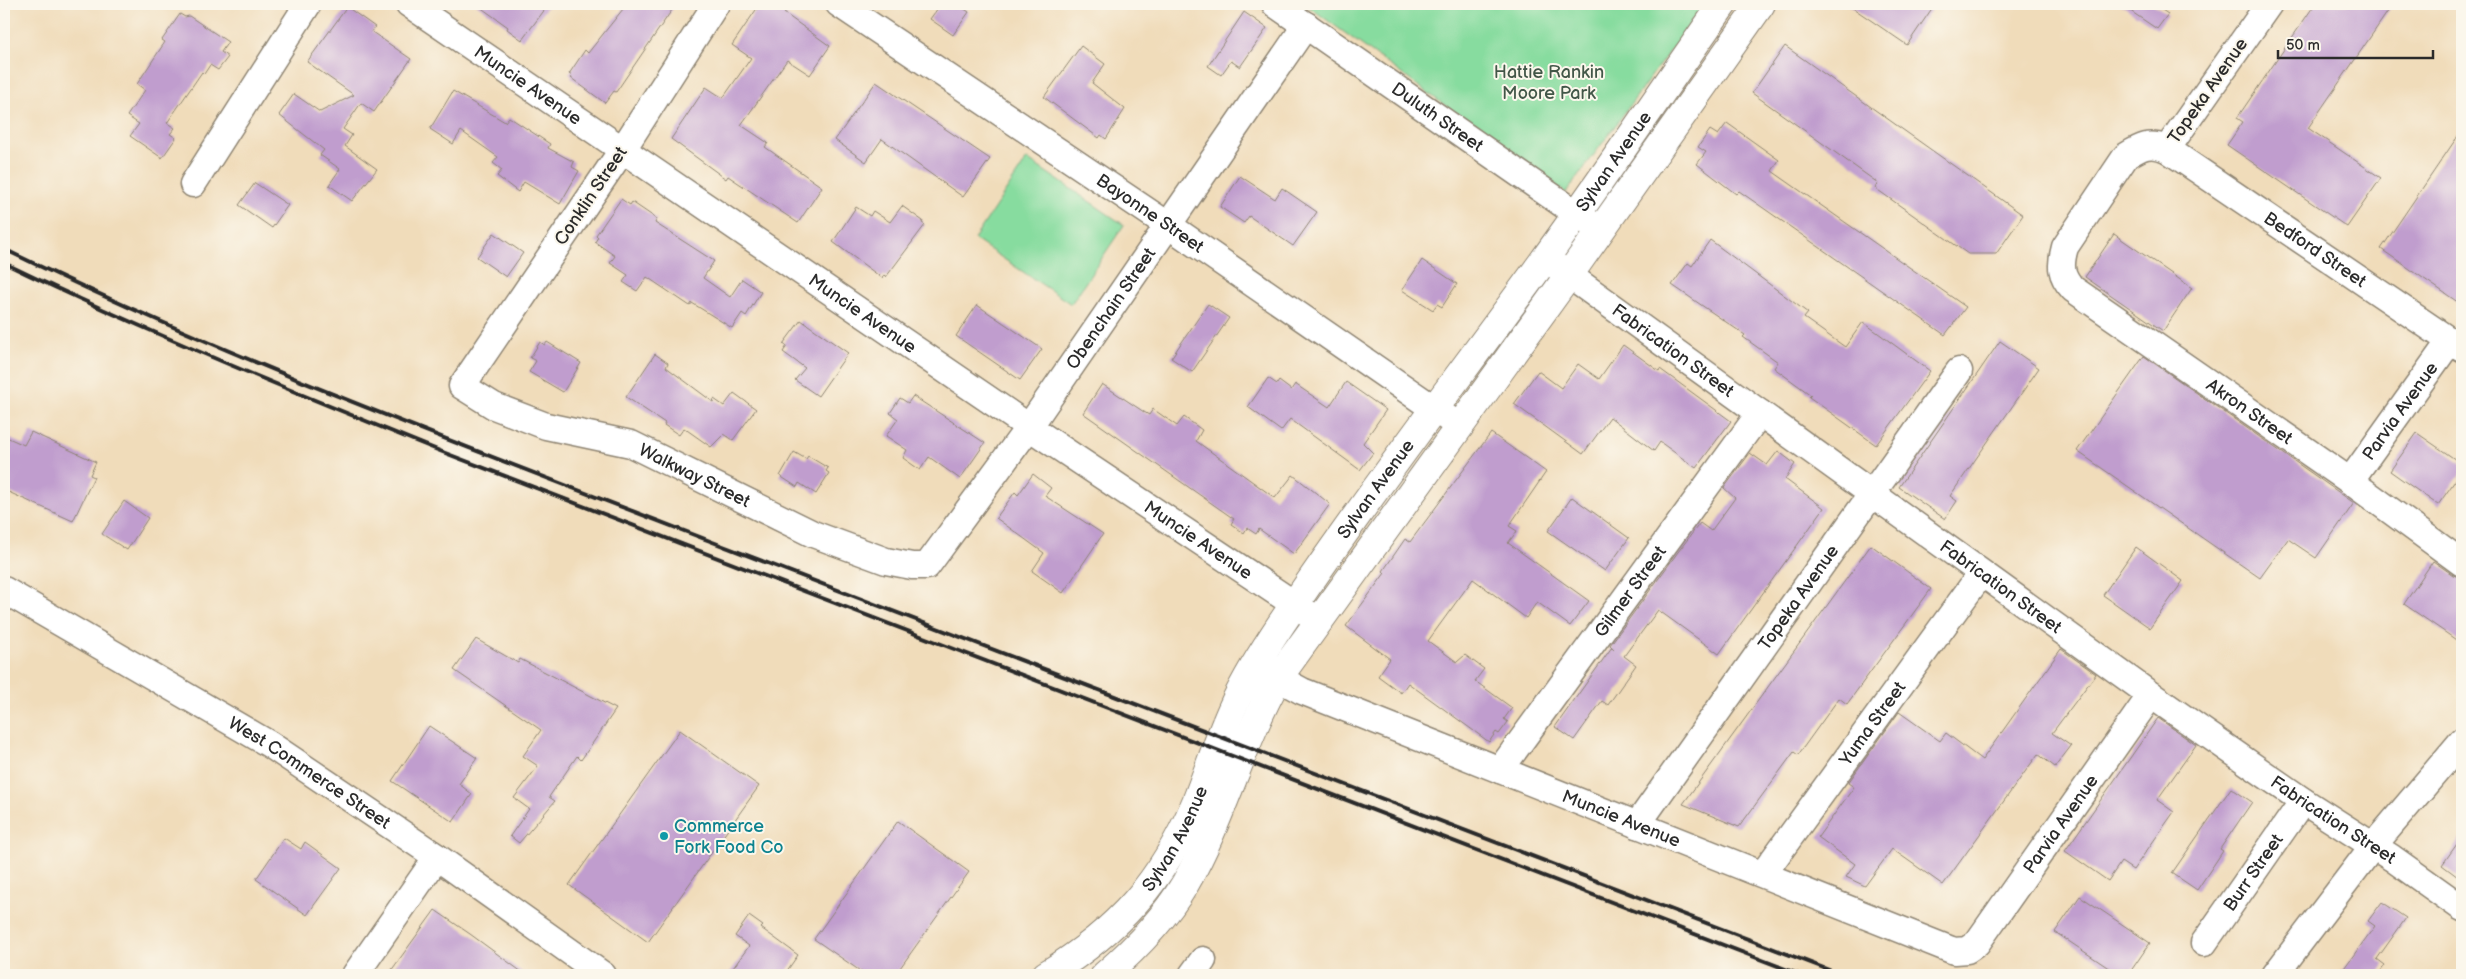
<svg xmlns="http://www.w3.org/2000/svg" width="2466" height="979" viewBox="0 0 2466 979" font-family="'Balsamiq Sans',sans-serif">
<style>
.green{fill:#87dc9f;stroke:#598465}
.building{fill:#c09dce}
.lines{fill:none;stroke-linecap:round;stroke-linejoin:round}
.minor-casing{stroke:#8e8472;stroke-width:29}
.major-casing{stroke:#8e8472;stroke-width:30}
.minor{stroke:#fff;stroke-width:26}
.major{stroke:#fff;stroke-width:28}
.rail{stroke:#2b2b2b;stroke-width:4}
.culture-dot{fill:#0f9aa8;stroke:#fbf7ec;stroke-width:2}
.labels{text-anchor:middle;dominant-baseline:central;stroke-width:4;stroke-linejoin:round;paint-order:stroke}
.park-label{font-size:18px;fill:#425748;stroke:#fbf7ec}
.street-label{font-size:18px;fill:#2b2b2b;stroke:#fbf7ec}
.culture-label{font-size:18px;fill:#0d838f;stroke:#fbf7ec;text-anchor:start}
</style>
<rect width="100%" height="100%" fill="#fbf7ec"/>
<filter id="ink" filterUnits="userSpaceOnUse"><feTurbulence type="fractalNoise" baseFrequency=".02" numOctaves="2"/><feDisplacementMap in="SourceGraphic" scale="10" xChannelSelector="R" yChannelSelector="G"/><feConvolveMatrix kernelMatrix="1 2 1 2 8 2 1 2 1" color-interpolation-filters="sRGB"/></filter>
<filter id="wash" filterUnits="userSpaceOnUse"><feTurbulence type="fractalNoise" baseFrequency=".0096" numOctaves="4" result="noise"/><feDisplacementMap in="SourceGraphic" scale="20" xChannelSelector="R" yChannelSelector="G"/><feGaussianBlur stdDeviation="1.12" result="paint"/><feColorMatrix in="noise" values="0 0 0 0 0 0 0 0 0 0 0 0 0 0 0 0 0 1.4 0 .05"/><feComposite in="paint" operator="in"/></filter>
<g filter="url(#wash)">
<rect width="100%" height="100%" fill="#f0dcba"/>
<path class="green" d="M1305,4h399l-138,189z
M1027,159l97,66 -53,79 -97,-65z"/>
<g id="blocks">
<path class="building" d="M476,4h73l-27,36 -15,-11 1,-2z
M627,4h49l-60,88 -2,-1 -9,12 -34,-25 1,-2 -3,-2 16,-24 3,3z
M760,4h31l-7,9 46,33 -20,29 -23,-15 -46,65 27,18 -3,4 57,40 -24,36 -70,-47 -2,3 -55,-40 35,-52 17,11 28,-40 -19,-13z
M941,4h16l12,8 -16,23 -23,-16z
M1847,4h88l-28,41z
M2120,4h33l15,10 -11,15z
M2315,4h78l-85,124 73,50 -34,49 -120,-82 16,-23 -6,-4z
M347,7l28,20 -3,5 39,27 -37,53 -13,-9 -18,26 9,6 -7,11 32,23 -25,32 -23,-16 11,-16 -20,-14 4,-5 -45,-35 15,-21 26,18 34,-17 -47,-33z
M1244,12l23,16 -27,39 -9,-6 -10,14 -13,-9z
M180,14l5,3 4,-1 39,26 -7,10 7,5 -10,13 -8,-5 -6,9 -2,-2 -35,51 8,5 -5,6 6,4 -14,20 -32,-22 9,-12 -12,-8 18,-26 -8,-6 28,-42 -3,-2z
M1081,46l24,18 -13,19 33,26 -19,30 -5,-4 -2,3 -55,-41z
M1785,46l238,169 -27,39h-28l-93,-66 3,-5 -126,-90z
M876,82l114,77 -27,38 -81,-58 -16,23 -31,-22z
M453,91l52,31 4,-5 41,27 -2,4 26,14 -2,5 7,4 -19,33 -36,-22 -6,10 -21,-16 5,-6 -9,-7 5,-6 -37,-26 -8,13 -23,-15z
M1727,123l52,37 -7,11 194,136 -21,28 -206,-144 -3,3 -39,-30 9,-12 -8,-5 12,-17 8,5z
M2462,130v175l-81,-56z
M1240,176l35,23 7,-11 35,24 -24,34 -44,-30 -5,7 -24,-16z
M255,183l33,22 -16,23 -33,-23z
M621,199l9,6 2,-3 25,17 -2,4 59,38 -11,17 27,19 12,-18 19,13 -15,24 -4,-3 -10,15 -40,-25 -2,3 -43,-29 -10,14 -14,-9 5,-7 -18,-12 5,-7 -20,-14 3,-5 -2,-2z
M902,206l21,15 -1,2 3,2 -39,52 -2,-2 -2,3 -49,-36 23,-35 14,9 3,-5 17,11z
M494,233l29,20 -17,24 -29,-20z
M2114,234l78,54 -29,43 -78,-54z
M1710,240l98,73 -4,5 41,29 18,-25 67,49 -54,74 -67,-48 2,-2 -37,-27 4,-6 -35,-25 2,-2 -73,-50 16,-22 4,3z
M1422,260l35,24 -15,23 -5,-3 -4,6 -31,-20z
M1208,304l21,14 -37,54 -21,-14z
M977,305l65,44 -22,31 -64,-44z
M801,320l47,33 -30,43 -23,-16 10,-12 -22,-16 4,-6 -4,-2z
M2000,341l39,27 -89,128 7,5 -12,18 -46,-32z
M540,342l5,3 2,-3 34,21 -18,29 -34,-20 7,-11 -6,-3z
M1623,345l36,26 1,-2 71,52 -35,47 -36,-26 -6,9 -44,-34 -27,37 -69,-50 24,-33 23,17 17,-24 21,15z
M655,354l13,9 -2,4 47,35 1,-3 10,7 10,-13 22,16 -23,31 -9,-6 -13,13 -27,-19 -5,7 -15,-10 1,-2 -39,-26z
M2144,356l210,147 -38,55 -28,-19 -28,39 -183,-127z
M1268,378l9,6 2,-3 12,9 4,-6 34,23 17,-25 40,28 -23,33 10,10 -13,17 -70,-51 -9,12 -33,-24z
M1102,384l42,28 5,3 4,-6 24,17 7,-9 18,13 -6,11 79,57 18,-23 37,29 -36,50 -35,-25 -3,5 -9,-6 -3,5 -13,-9 3,-5 -151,-106z
M913,396l72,47 -25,36 -31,-22 -9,13 -17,-12 4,-8 -21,-14 12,-17 -8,-6 10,-15 8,5z
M31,432l65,30 -6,13 4,2 -21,44 -69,-31v-54l20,9z
M1491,433l55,39 -37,54 8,5 -9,12 81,58 -19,25 -33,-24 -11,16 -53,-39 -45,62 29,21 8,-7 19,14 -9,12 37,27 -8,11 4,3 -9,12 -3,-2 -7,10 -81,-59 -7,10 -23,-17 12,-17 -44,-33 39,-53 -2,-2 22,-32 5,3z
M2417,433l45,31v7l-24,34 -48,-34z
M1778,451l17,13 -10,15 39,29 -105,146 -61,-44 -34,46 12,9 -28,40 -6,-4 -28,39 -19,-13 57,-80 2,2 -4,-4 68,-93 22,-29 11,8 24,-33 -11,-10 26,-35 17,12z
M794,452l12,7 2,-3 20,12 -2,3 3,2 -13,21 -17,-11 -2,4 -17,-11z
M1033,474l18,14 -6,8 58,38 -40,59 -31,-22 12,-18 -48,-35 19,-26 3,3z
M1572,497l57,41 -24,33 -57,-40z
M124,501l24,17 -21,32 -25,-16z
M1871,545l60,44 -84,115 -8,-6 -41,57 -4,-3 -55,75 -56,-23z
M2136,547l47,34 -33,47 -47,-33z
M2433,561l20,14 9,3v66l-58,-40z
M476,639l42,24 2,-4 96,50 -35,51 -4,-4 -28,41 6,4 -36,42 -9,-7 19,-27 -15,-11 24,-32 -15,-10 18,-26 -87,-60z
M2061,649l35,25 -44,59 19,13 -16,21 -17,-13 -95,131 -51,-36 -27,37 -19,-9 9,-13 -37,-27 36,-50 -6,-4 51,-71 41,29 6,-8 36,27z
M2158,718l38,27 -39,55 17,12 -41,58 -12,-8 -13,19 -43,-30z
M429,726l48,32 -18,26 13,10 -19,28 -61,-41z
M680,730l79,56 -111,156 -79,-57z
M2231,788l21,14 -32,47 3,2 -26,39 -25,-17z
M898,821l71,51 -74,103h-29l-52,-36z
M2462,837v43l-20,-15z
M284,838l17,11 4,-7 36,26 -34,47 -51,-36z
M2080,896l70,47 -22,32h-9l-64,-43z
M2382,902l24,16 -29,41 8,6 -7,10h-39l36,-49 -7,-5z
M435,910l35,24 56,41h-138z
M749,916l14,10 -2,2 37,27 -14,20h-56l21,-29 -14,-10z"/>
</g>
</g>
<g filter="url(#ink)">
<use href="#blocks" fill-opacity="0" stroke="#8e8472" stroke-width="1"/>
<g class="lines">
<defs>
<g id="minor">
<path id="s1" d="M409,4l620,423 289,193"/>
<path id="s2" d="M716,4l-93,145 -161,237 32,20 52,20 85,18 182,90 73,27 26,5h15l102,-139 277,-402"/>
<path id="s3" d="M839,4l329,221 291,201"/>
<path id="s4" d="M1275,4l325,226"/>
<path id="s5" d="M2269,4l-102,145c-18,-7 -25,-3 -41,7l-61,91c-5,18 -5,28 8,42l277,192 112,82"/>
<path id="s6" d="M2167,149l295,200"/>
<path d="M193,184l115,-180"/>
<path id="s7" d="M1545,258l606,437 152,106 89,57 70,50"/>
<path id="s8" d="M2350,481l100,-140"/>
<path id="s9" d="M4,590l265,154 168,113 166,118"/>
<path id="s10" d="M1278,678l24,13 652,260 13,-1 10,-7 174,-248"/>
<path id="s11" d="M1500,770l260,-357"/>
<path id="s12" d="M1637,825l322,-454"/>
<path id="s13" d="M1763,874l218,-300"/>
<path id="s14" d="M2204,943l99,-142"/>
<path d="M355,975l82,-118"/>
<path d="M1192,975l11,-15"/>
<path d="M2275,975l98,-129 89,-105"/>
</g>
<g id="major">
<path id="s15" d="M1046,975c73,-45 116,-93 150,-173 14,-35 25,-72 42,-106 16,-32 36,-62 56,-91 80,-118 167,-231 250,-345 61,-84 119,-171 179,-256"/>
<path d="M1105,975c30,-26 60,-57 80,-91 38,-66 56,-140 93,-206l291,-403 192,-271"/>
</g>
</defs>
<use href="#minor" class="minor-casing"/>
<use href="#major" class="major-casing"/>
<use href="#minor" class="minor"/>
<use href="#major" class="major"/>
<path class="rail" d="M4,249c229,112 469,200 706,292 377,147 755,289 1132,434
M4,263c142,69 290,129 436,188l1361,524"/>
</g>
</g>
<circle class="culture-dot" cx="664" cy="836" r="5"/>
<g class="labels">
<g class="park-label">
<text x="1549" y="72">Hattie Rankin<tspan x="1549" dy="21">Moore Park</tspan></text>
</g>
<g class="street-label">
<text stroke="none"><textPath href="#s1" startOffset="144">Muncie Avenue</textPath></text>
<text transform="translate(2208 91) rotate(-55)">Topeka Avenue</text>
<text stroke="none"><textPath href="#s4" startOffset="198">Duluth Street</textPath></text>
<text stroke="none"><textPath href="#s15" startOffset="1001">Sylvan Avenue</textPath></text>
<text transform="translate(591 196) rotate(-56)">Conklin Street</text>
<text stroke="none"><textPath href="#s3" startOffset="375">Bayonne Street</textPath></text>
<text stroke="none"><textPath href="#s6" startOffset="179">Bedford Street</textPath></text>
<text stroke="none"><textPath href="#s2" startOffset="1278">Obenchain Street</textPath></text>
<text stroke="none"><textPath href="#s1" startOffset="549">Muncie Avenue</textPath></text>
<text stroke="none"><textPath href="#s7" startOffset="158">Fabrication Street</textPath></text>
<text stroke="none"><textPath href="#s5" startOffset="591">Akron Street</textPath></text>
<text stroke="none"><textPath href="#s8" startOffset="86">Parvia Avenue</textPath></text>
<text stroke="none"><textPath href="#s2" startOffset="710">Walkway Street</textPath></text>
<text stroke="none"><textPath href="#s15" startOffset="596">Sylvan Avenue</textPath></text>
<text stroke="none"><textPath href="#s1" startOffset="954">Muncie Avenue</textPath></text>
<text stroke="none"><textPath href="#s7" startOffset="562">Fabrication Street</textPath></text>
<text stroke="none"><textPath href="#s11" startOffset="221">Gilmer Street</textPath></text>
<text stroke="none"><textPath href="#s12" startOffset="279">Topeka Avenue</textPath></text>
<text stroke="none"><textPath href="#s13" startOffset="186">Yuma Street</textPath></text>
<text stroke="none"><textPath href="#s9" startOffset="356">West Commerce Street</textPath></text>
<text stroke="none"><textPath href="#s10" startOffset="371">Muncie Avenue</textPath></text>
<text stroke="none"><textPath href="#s7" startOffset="968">Fabrication Street</textPath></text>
<text stroke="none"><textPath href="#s10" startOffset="900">Parvia Avenue</textPath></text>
<text stroke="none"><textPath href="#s15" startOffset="191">Sylvan Avenue</textPath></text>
<text stroke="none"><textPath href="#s14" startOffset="86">Burr Street</textPath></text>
</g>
<g class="culture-label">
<text x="674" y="826">Commerce<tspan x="674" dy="21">Fork Food Co</tspan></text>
</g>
</g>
<rect width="2466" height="979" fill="none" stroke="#fbf7ec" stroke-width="20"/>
<path d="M2278 50v8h155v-8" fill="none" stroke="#2b2b2b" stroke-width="2.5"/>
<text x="2286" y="50" font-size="15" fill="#2b2b2b" stroke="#fbf7ec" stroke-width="4" paint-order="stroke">50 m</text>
</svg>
